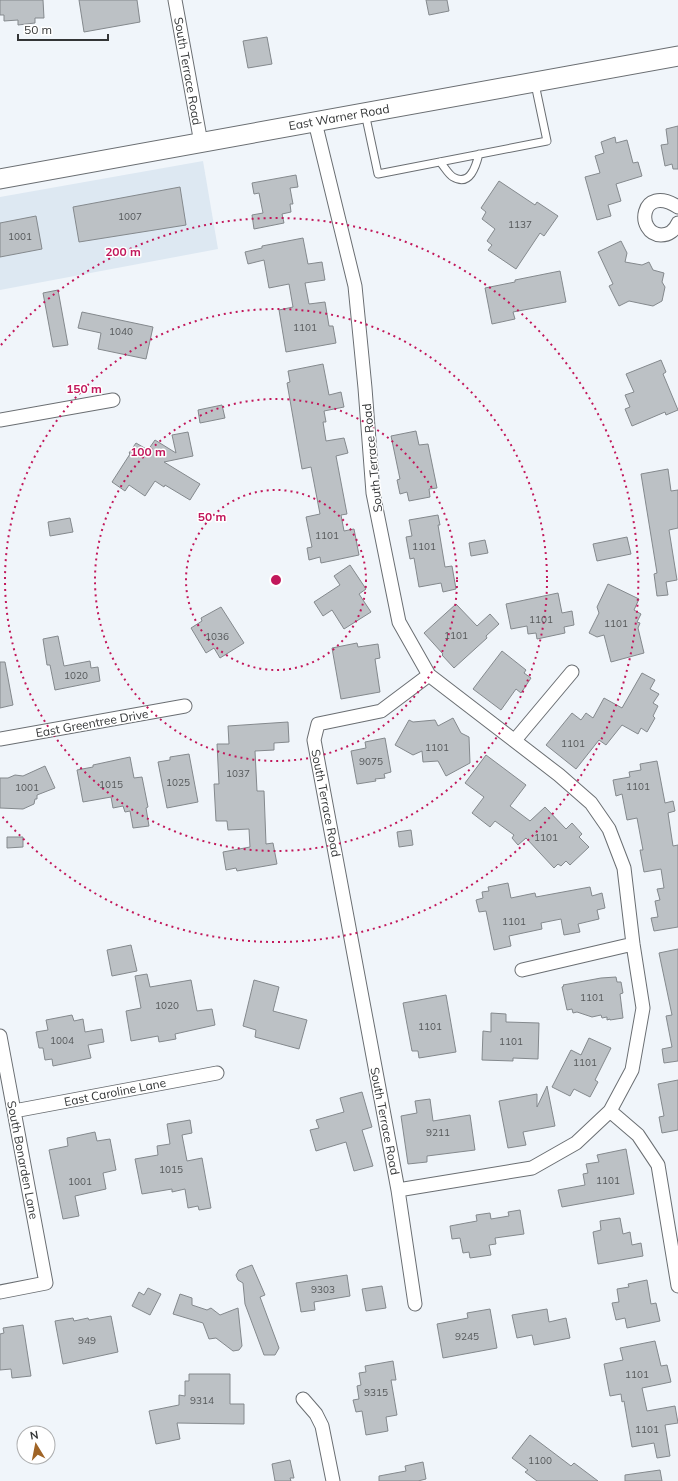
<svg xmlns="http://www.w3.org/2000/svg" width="678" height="1481" viewBox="0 0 678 1481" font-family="Mulish,sans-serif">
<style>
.built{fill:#dde8f2}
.building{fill:#bcc1c5;stroke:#84898d}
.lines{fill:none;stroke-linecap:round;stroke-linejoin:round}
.lane-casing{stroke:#6a6e72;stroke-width:9}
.street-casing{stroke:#6a6e72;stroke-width:15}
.secondary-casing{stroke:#6a6e72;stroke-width:21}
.lane{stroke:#fff;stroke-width:7}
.street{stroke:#fff;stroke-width:13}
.secondary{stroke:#fff;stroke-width:19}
.ring{fill:none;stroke:#c2185b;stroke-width:2;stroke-dasharray:2 4}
.labels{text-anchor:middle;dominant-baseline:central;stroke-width:3;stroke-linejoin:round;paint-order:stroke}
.number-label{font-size:10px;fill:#55585a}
.street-label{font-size:12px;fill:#333536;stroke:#fff}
.centre{fill:#c2185b;stroke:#fff;stroke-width:2}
.ring-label{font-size:12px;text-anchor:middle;font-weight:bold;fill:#c2185b;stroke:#fff;stroke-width:3;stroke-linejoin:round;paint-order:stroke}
</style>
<rect width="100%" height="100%" fill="#f0f5fa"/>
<path class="built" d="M203,161l15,88 -218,41v-93z"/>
<path class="building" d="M0,0h43l1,18h-9v5l-17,2v-5l-14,1v-6h-4z
M79,0h58l3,22 -56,10z
M426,0h21l2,11 -20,4z
M267,37l5,27 -24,4 -5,-27z
M678,126v43h-5l-1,-5 -7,2 -4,-21 7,-1 -2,-15z
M615,137l1,6 11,-3 6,23 5,-1 4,14 -26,8 5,17 -13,4 3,11 -14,4 -12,-43 15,-4 -5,-17 9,-3 -3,-11z
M296,175l2,12 -8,1 3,16h-3l1,8 -9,2 2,9 -30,6 -2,-14 11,-2 -4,-20 -5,1 -2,-11z
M499,181l36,24 2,-3 21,14 -14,20 -4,-3 -24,36 -28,-19 4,-5 -5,-4 8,-12 -13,-10 4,-7 -5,-4z
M180,187l6,38 -107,17 -6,-35z
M36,216l6,33 -42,8v-34z
M303,238l5,26 14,-2 3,18 -20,3 4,21 16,-2 4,24h4l3,17 -50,9 -7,-42 14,-3 -4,-23 -20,4 -5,-28 -16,4 -3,-12 17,-4v-2z
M621,241l6,12 -2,9 17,3 7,-3 4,8 11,3 -2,9 3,5 -3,14 -9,5 -24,-5 -10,5 -10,-20 4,-2 -15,-32z
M560,271l6,31 -53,10 2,7 -23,5 -7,-36 30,-6v-2z
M58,290l10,55 -15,2 -10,-54z
M82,312l71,15 -7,32 -48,-10 3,-16 -23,-5z
M661,360l5,12 -3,2 15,36 -12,5 -1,-3 -33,14 -7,-17 5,-2 -5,-12 9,-3 -8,-18z
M323,364l6,31 12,-3 3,15 -20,4 2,11h-3l3,19 18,-3 4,15 -12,3 11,58 -6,1 3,16 10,-2 5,26 -38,8 -1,-6 -11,3 -2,-12 5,-1 -6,-30 14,-3 -9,-47 -9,2 -15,-86 3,-1 -2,-11z
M222,405l3,13 -25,5 -2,-13z
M416,431l3,14 9,-1 9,44 -8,1 1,8 -21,4 -2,-9 -7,2 -3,-14 3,-1 -9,-43z
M188,432l5,24 -29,6 36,22 -10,16 -25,-15 -1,2 -9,-6 -10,15 -16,-11 -4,6 -13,-9 18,-28 -1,-1 7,-10 12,7 7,-10 21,13 -4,-18z
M668,469l3,22 7,-1v38l-9,2 8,50 -11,2 2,13 -11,1 -3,-22 3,-1 -16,-99z
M438,515l2,10h-2l7,42 7,-1 4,23 -13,3 -2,-9 -22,4 -5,-29 -4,1 -4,-22 6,-1 -3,-16z
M70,518l3,14 -23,4 -2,-14z
M627,537l4,17 -34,7 -4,-17z
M485,540l3,13 -17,3 -2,-13z
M350,565l16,24 -7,5 12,18 -27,17 -12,-19 -9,6 -9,-14 26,-17 -6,-9z
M608,584l31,15 -5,11 7,4 -4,8 3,1 -2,5 6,25 -33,9 -7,-27 -7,2 -8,-4 10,-20 -2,-6z
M558,593l4,20 10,-2 2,14 -10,2 1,6 -28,6 -1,-6 -8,1 -1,-8 -16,3 -5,-25z
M456,604l21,22 13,-12 9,10 -13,12 1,2 -33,30 -12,-13 1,-1 -19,-21z
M221,607l23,36 -24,15 -6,-10 -8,5 -15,-25 11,-7 -1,-3z
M58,636l6,30 26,-5 1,7 7,-1 2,14 -45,9 -5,-25h-3l-4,-26z
M357,643l1,4 20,-3 2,14 -5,1 5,33 -39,7 -9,-51z
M502,651l24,19 -2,3 7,5 -10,15 -5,-4 -15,21 -28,-21z
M0,662h5l8,43 -13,3z
M642,673l13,7 -5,9 9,5 -6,9 5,3 -5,10 2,2 -8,14 -6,-4 -3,6 -16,-9 -16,20 -7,-5 -23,29 -30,-24 26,-32 9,7 5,-7 7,5 11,-20 18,10z
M453,718l8,15 8,4 1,26 -24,13 -8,-15 -15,1 -1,-11 -9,4 -18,-10 14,-25 4,2 22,-2 3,6z
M288,722l1,20 -15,1v7l-19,1 2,40h7l2,53 7,-1 4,21 -40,7 -1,-3 -10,2 -3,-18 27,-5 -1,-18 -21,1 -1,-9h-11l-2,-37h5l-2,-40h12l-1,-18z
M385,738l6,34 -7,2 1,4 -10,1 1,2 -19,3 -6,-33 15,-3 -1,-6z
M189,754l9,48 -31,6 -9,-46 12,-2v-3z
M486,755l40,30 -16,21 20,15 15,-14 21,22 6,-6 10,11 -3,3 10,10 -19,18 -4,-4 -5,5 -3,-2 -4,4 -28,-30 -8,7 -6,-7 2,-3 -19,-14 -5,6 -18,-14 12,-16 -19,-14z
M130,757l4,21 8,-1 6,30 -2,1 3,18 -16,2 -3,-17 -5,1 -2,-6 -10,2 -2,-11 -28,5 -6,-32 16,-3v-2z
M657,761l8,42 8,-2 2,10 -7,2 5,33 5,-1v82l-24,4 -3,-13 7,-1 -3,-16 5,-1 -3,-11 7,-1 -3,-19 -17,3 -4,-22h3l-6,-32 -10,2 -5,-26 -6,2 -3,-16 17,-3 -1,-5 12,-2 -1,-6z
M45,766l10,22 -18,7v4h-2l-1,5 -11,5 -23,-1v-30h8l7,-3 8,1z
M411,830l2,15 -14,2 -2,-15z
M7,837h16v10l-16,1z
M508,883l3,15 24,-5 1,4 54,-10 2,9 10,-3 3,15 -8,2 2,9 -21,5 2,8 -16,3 -3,-16 -20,4 1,6 -33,7 2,10 -17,4 -8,-39 -7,1 -3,-12 7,-2 -1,-6 7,-1 -1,-4z
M131,945l6,26 -25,5 -5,-26z
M678,949v112l-14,2 -2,-14 10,-2 -6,-31 6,-1 -13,-62z
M147,974l3,13 41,-7 6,31 15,-2 3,16 -40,9 1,5 -17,3 -1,-6 -27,5 -5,-30 15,-3 -6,-32z
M616,977l1,5h4l2,11 -3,1 3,24 -13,2v-1l-3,1v-3l-5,1 -1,-3 -9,2 -15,-5 -4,1 -1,-4 -5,1 -5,-23 2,-1 -1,-1 38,-7z
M254,980l25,7 -6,24 34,9 -8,29 -44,-12 1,-7 -13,-4z
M446,995l10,57 -37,6 -1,-7h-6l-9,-48z
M491,1013l15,1v8l33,1 -1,36 -25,-1v3l-31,-1 1,-29 8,1z
M72,1015l2,6 9,-2 2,13 17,-3 2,13 -16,3 3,13 -38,8 -1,-7 -7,1 -2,-12h-4l-3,-16 12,-2 -2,-10z
M589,1038l22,10 -16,32 3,2 -8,15 -16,-8 -4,7 -18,-9 19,-37 10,5z
M678,1080v50l-16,3 -3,-16 5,-1 -6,-32z
M547,1086l8,40 -32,6 3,13 -18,3 -9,-47 38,-7v13z
M362,1092l10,35 -10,3 11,36 -19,5 -8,-29 -30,9 -6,-21 9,-2 -3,-8 28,-8 -4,-14z
M430,1099l3,22 37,-6 5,35 -48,6v6l-19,2 -7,-48 16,-3 -2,-12z
M190,1120l2,13 -10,2 5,26 15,-3 9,50 -12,2 -1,-4 -10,2 -3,-19 -13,3v-3l-30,5 -7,-35 23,-4 -1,-9 13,-2 -3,-20z
M95,1132l2,9 13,-2 6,31 -13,3 3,16 -31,7 4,20 -16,3 -14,-69 19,-4 -1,-8z
M626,1149l8,45 -72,13 -4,-17 27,-5 -2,-11 5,-1 -2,-9 13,-2 -2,-7z
M520,1210l4,24 -29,4 1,6 -7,1 2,10 -21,3 -1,-6 -6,1 -3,-15 -8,1 -2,-13 27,-5 -1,-6 14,-2 1,6 18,-3 -1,-4z
M620,1218l3,16 7,-2 2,13 9,-2 2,13 -45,8 -5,-32 8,-2 -1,-9z
M252,1265l13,30 -5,2 19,51 -4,7h-11l-19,-51 -2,-21 -5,-3 -2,-5 3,-5z
M347,1275l3,21 -36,6 1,8 -14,2 -5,-29z
M647,1280l4,24 5,-1 4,18 -33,7 -2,-10 -9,2 -4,-17 7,-1 -2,-13 12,-2 -1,-3z
M382,1286l4,22 -20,3 -4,-22z
M148,1288l13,6 -11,21 -18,-9 7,-14 5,3z
M180,1294l12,4v7l15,5 4,-2 9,7 18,-7 4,38 -3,4 -6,1 -17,-13 -7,1 -6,-16 -30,-9z
M490,1309l7,39 -54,10 -6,-34 31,-6 -1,-5z
M547,1309l2,13 17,-4 4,20 -36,7 -2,-10 -15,3 -5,-23z
M111,1316l7,36 -55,12 -8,-43 18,-3 1,3 14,-3 1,2z
M23,1325l8,51 -19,2 -1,-9 -11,1v-36l4,-1 -1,-5z
M655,1341l6,25 6,-1 4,17 -29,6 5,23 28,-5 3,17 -13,2 5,31 -13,2 -3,-15 -22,4 -8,-46 -2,1 -1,-8 -11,2 -6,-32 19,-4 -3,-12z
M393,1361l3,19h-5l6,35 -11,2 2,14 -22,4 -4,-24 -6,1 -3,-12 6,-1 -2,-13 4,-1 -2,-12 7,-1 -1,-6z
M189,1374h41v30h14v20l-67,-1 3,16 -24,5 -7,-33 30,-6v-10l6,1v-15h4z
M530,1435l41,31 3,-3 24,18h-61l-12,-9 3,-2 -16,-12z
M290,1460l4,18h-4l1,3h-16l-3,-17z
M423,1462l3,17 -8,2h-39v-5l27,-5 -1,-5z
M660,1470l2,11h-37v-6z"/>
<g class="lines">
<defs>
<path id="lane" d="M365,113l13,61 169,-33 -12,-57
M440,162c4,4 8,12 13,15 17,10 23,-11 26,-23"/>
<path id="street" d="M175,0l26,143
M315,122l40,164 10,102 8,105 26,129 30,53 130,100 32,28 18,26 15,39 9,76 10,64 -11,62 -22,41 -34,32 -44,25 -134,22
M678,207c-38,-24 -43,27 -17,28 8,0 14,-5 17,-12
M0,420l113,-20
M0,739l185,-33
M515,740l57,-68
M522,970l111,-26
M0,1036l46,247 -46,9
M14,1111l203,-38
M610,1111l28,24 20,30 20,121
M415,1304l-17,-114 -84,-450 4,-16 63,-13 48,-36
M303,1399l13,15 6,12 11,55"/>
<path id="secondary" d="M0,179l678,-123"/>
</defs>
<use href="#lane" class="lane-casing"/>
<use href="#street" class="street-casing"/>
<use href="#secondary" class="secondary-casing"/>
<use href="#lane" class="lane"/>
<use href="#street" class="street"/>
<use href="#secondary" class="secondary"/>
</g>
<g class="ring">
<circle cx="276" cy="580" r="90"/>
<circle cx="276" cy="580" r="181"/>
<circle cx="276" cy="580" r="271"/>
<path d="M1 345A362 362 0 1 1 1 815"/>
</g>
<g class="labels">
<g class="number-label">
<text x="130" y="216">1007</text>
<text x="520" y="224">1137</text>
<text x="20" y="236">1001</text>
<text x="305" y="327">1101</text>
<text x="121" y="331">1040</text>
<text x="327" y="535">1101</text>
<text x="424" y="546">1101</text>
<text x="541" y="619">1101</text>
<text x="616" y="623">1101</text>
<text x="456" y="635">1101</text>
<text x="217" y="636">1036</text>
<text x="76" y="675">1020</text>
<text x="573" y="743">1101</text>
<text x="437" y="747">1101</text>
<text x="371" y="761">9075</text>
<text x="238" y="773">1037</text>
<text x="178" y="782">1025</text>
<text x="111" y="784">1015</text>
<text x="638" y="786">1101</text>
<text x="27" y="787">1001</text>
<text x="546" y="837">1101</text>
<text x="514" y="921">1101</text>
<text x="592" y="997">1101</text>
<text x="167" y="1005">1020</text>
<text x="430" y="1026">1101</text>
<text x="62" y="1040">1004</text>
<text x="511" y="1041">1101</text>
<text x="585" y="1062">1101</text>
<text x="438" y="1132">9211</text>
<text x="171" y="1169">1015</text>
<text x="608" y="1180">1101</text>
<text x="80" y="1181">1001</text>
<text x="323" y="1289">9303</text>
<text x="467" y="1336">9245</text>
<text x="87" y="1340">949</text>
<text x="637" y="1374">1101</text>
<text x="376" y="1392">9315</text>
<text x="202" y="1400">9314</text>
<text x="647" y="1429">1101</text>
<text x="540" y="1460">1100</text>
</g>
<g class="street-label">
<text transform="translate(188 71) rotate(80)">South Terrace Road</text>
<text transform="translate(339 117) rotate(-10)">East Warner Road</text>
<text transform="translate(372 458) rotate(-96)">South Terrace Road</text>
<text transform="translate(92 723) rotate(-10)">East Greentree Drive</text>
<text transform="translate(326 803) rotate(79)">South Terrace Road</text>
<text transform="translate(115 1092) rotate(-11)">East Caroline Lane</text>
<text transform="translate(385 1121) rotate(79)">South Terrace Road</text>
<text transform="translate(23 1160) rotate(79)">South Bonarden Lane</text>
</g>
</g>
<circle cx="276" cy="580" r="6" class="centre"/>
<g class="ring-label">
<text x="123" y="256">200 m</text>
<text x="84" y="393">150 m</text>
<text x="148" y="456">100 m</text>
<text x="212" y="521">50 m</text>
</g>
<g transform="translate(36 1445) rotate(350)"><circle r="19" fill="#ffffff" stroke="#adaeaf"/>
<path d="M0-3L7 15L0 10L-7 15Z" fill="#a06426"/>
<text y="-6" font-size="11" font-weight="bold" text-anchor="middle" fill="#333536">N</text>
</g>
<path d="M18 34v6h90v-6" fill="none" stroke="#333536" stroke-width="2"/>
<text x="24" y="34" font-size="12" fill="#333536" stroke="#ffffff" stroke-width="3" paint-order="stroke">50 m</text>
</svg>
